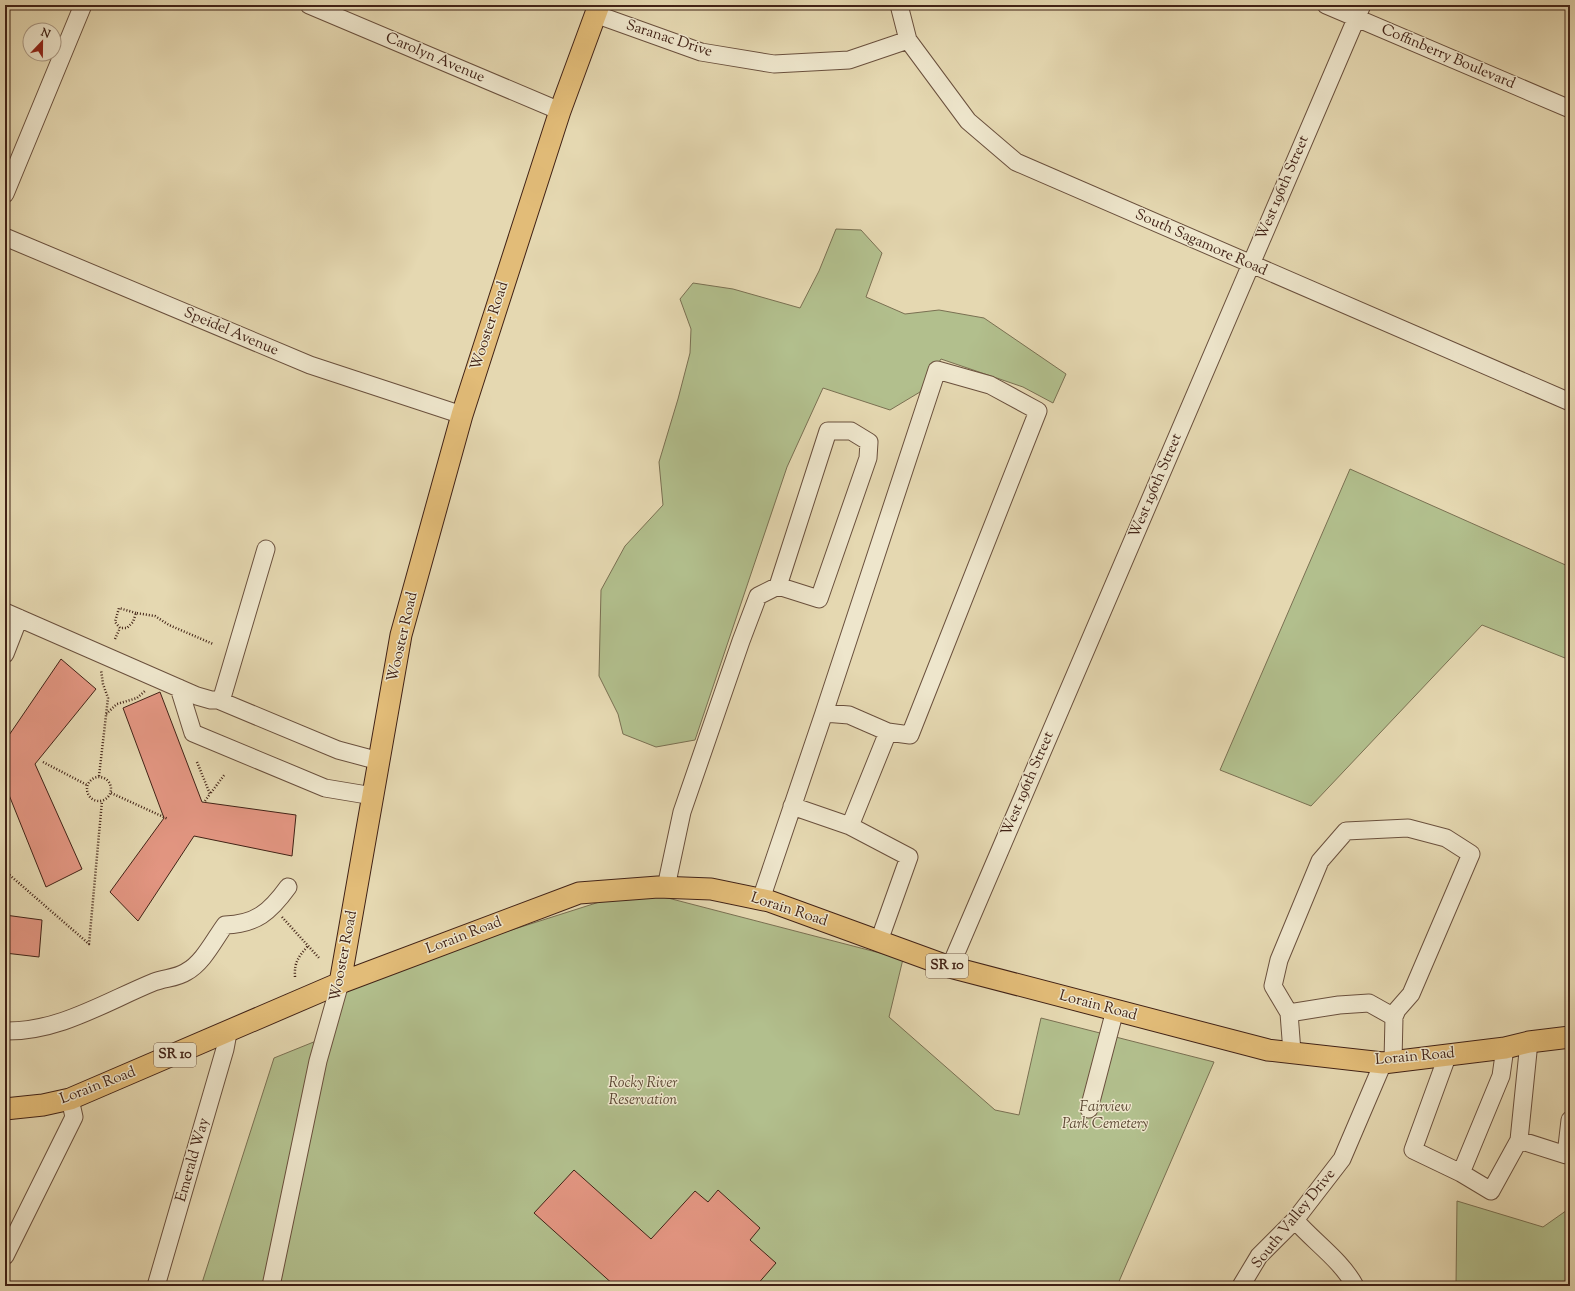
<svg xmlns="http://www.w3.org/2000/svg" width="1575" height="1291" viewBox="0 0 1575 1291" font-family="'Sorts Mill Goudy',serif">
<style>
.green{fill:#b2bf8d;stroke:#7a7052}
.building{fill:#e39682;stroke:#412216}
.lines{fill:none;stroke-linecap:round;stroke-linejoin:round}
.minor-casing{stroke:#6a503d;stroke-width:19}
.major-casing{stroke:#412216;stroke-width:23}
.path{stroke:#412216;stroke-width:2.5;stroke-dasharray:1 2;stroke-linecap:butt}
.minor{stroke:#eee6cc;stroke-width:17}
.major{stroke:#e2bc78;stroke-width:21}
.labels{text-anchor:middle;dominant-baseline:central;stroke-width:3;stroke-linejoin:round;paint-order:stroke}
.shield{fill:#eee6cc;stroke:#755d4d;stroke-width:1}
.shield-label{font-size:14px;font-weight:bold;fill:#412216}
.street-label{font-size:15px;fill:#412216;stroke:#eee6cc}
.park-label{font-size:15px;font-style:italic;fill:#5d4934;stroke:#eee6cc}
</style>
<rect width="100%" height="100%" fill="#e5d8b1"/>
<filter id="stains"><feTurbulence type="fractalNoise" baseFrequency=".005" numOctaves="4"/><feColorMatrix values="0 0 0 0 .2 0 0 0 0 .09 0 0 0 0 .02 0 0 0 .5 -.17"/></filter>
<radialGradient id="worn" r=".72"><stop offset=".6" stop-color="#630" stop-opacity="0"/><stop offset="1" stop-color="#630" stop-opacity=".3"/></radialGradient>
<path class="green" d="M836,229l25,1 21,23 -16,44 39,17 34,-4 45,8 82,56 -13,29 -30,-16 -82,-28 -21,33 -30,18 -67,-22 -36,79 -92,273 -39,7 -33,-13 -5,-20 -19,-38 2,-86 24,-44 38,-41 -4,-43 19,-63 12,-46 1,-24 -11,-30 13,-16 40,6 67,19 19,-37z
M1350,469l220,98v93l-88,-35 -171,181 -91,-36z
M637,890l266,69 -14,58 106,93 24,5 22,-97 173,44 -97,224h-916l73,-228 57,-23 11,-51z
M1457,1201l86,26 27,-19v78h-114z"/>
<path class="building" d="M61,659l35,30 -61,75 47,105 -36,18 -41,-102v-44z
M160,692l42,110 94,13 -4,41 -98,-20 -56,85 -28,-29 54,-74 -41,-110z
M5,915l37,5 -3,37 -34,-4z
M574,1170l77,69 44,-48 13,11 10,-12 42,38 -10,12 26,23 -20,23h-141l-81,-73z"/>
<g class="lines">
<defs>
<path id="minor" d="M309,5l251,106
M899,5l9,35 60,81 48,41 554,240
M1326,5l244,104
M595,14l106,38 73,12 75,-4 59,-20
M5,194l78,-189
M5,237l305,128 152,50
M5,612l192,84 14,4h7l120,50 41,11
M5,654l14,-36
M179,688l14,45 132,55 48,8
M221,701l45,-152
M824,713l113,-343 53,15 48,26 -128,324 -22,-3
M850,826l59,31 -30,84
M666,887l16,-75 59,-171 17,-45 20,-10 50,-155h23l18,11 -1,16 -49,141 -41,-13
M761,899l63,-186 25,2 39,17 -38,94 -58,-20
M950,967l412,-962
M1289,1013l50,-8 30,-2 25,14
M5,1031c54,1 100,-29 149,-49 10,-4 23,-4 32,-10 17,-9 28,-32 39,-47 31,-1 45,-13 63,-38
M1529,1042l-10,98 47,15 4,-35
M1292,1052l-3,-39 -16,-27 6,-26 41,-99 26,-30 62,-3 38,10 25,16 -60,140 -14,16 -3,7 -1,44
M1448,1054l-35,96 48,23 30,18 28,-51
M1089,1109l26,-99
M1461,1173l40,-97 4,-28
M1295,1220c19,22 46,40 60,66
M5,1256l69,-139 -4,-18
M156,1286l69,-237 3,-16
M271,1286l47,-225 22,-78
M1241,1286l18,-30 36,-36 47,-61 41,-96"/>
<path id="major" d="M340,983l61,-348 61,-220 98,-304 39,-106
M5,1109l38,-4 27,-6 270,-116 239,-90 79,-6 53,2 58,12 181,66 318,83 115,13 122,-15 24,-6 41,-5"/>
</defs>
<use href="#minor" class="minor-casing"/>
<use href="#major" class="major-casing"/>
<path class="path" d="M136,613l-17,-5 -4,14 5,6h7l6,-6 3,-9 19,3 14,9 44,19
M115,639l5,-11
M106,714l11,-10 20,-6 8,-7
M43,762l44,23
M197,762l13,32 15,-20
M99,776l9,-78 -5,-14 -2,-14
M87 789a12 12 0 1 1 24 0a12 12 0 1 1-24 0Z
M111,793l57,26
M205,801l5,-7
M5,871l84,73 13,-143
M282,917l38,42
M295,977c-1,-15 4,-21 13,-31"/>
<use href="#minor" class="minor"/>
<use href="#major" class="major"/>
</g>
<g class="labels">
<g class="shield">
<rect x="926" y="954" width="42" height="24" rx="3"/>
<rect x="154" y="1043" width="42" height="24" rx="3"/>
</g>
<g class="shield-label">
<text x="947" y="966">SR 10</text>
<text x="175" y="1055">SR 10</text>
</g>
<g class="street-label">
<text transform="translate(669 39) rotate(18)">Saranac Drive</text>
<text transform="translate(1448 57) rotate(23)">Coffinberry Boulevard</text>
<text transform="translate(435 58) rotate(23)">Carolyn Avenue</text>
<text transform="translate(1283 188) rotate(-67)">West 196th Street</text>
<text transform="translate(1201 243) rotate(24)">South Sagamore Road</text>
<text transform="translate(490 326) rotate(-72)">Wooster Road</text>
<text transform="translate(231 332) rotate(23)">Speidel Avenue</text>
<text transform="translate(1156 486) rotate(-67)">West 196th Street</text>
<text transform="translate(403 637) rotate(-77)">Wooster Road</text>
<text transform="translate(1028 784) rotate(-67)">West 196th Street</text>
<text transform="translate(789 910) rotate(18)">Lorain Road</text>
<text transform="translate(464 936) rotate(-21)">Lorain Road</text>
<text transform="translate(344 956) rotate(-79)">Wooster Road</text>
<text transform="translate(1098 1006) rotate(15)">Lorain Road</text>
<text transform="translate(1415 1057) rotate(-5)">Lorain Road</text>
<text transform="translate(98 1086) rotate(-21)">Lorain Road</text>
<text transform="translate(193 1160) rotate(-74)">Emerald Way</text>
<text transform="translate(1294 1219) rotate(-51)">South Valley Drive</text>
</g>
<g class="park-label">
<text x="643" y="1083">Rocky River<tspan x="643" dy="17">Reservation</tspan></text>
<text x="1105" y="1107">Fairview<tspan x="1105" dy="17">Park Cemetery</tspan></text>
</g>
</g>
<rect width="1575" height="1291" fill="none" stroke="#e5d8b1" stroke-width="20"/>
<rect x="6" y="6" width="1563" height="1279" fill="none" stroke="#412216" stroke-width="2"/>
<rect x="10" y="10" width="1555" height="1271" fill="none" stroke="#412216"/>
<g transform="translate(42 42) rotate(22)"><circle r="19" fill="#eee6cc" stroke="#a99883"/>
<path d="M0-3L7 15L0 10L-7 15Z" fill="#8f2418"/>
<text y="-6" font-size="11" font-weight="bold" text-anchor="middle" fill="#412216">N</text>
</g>
<rect width="100%" height="100%" filter="url(#stains)"/>
<rect width="100%" height="100%" fill="url(#worn)"/>
</svg>
